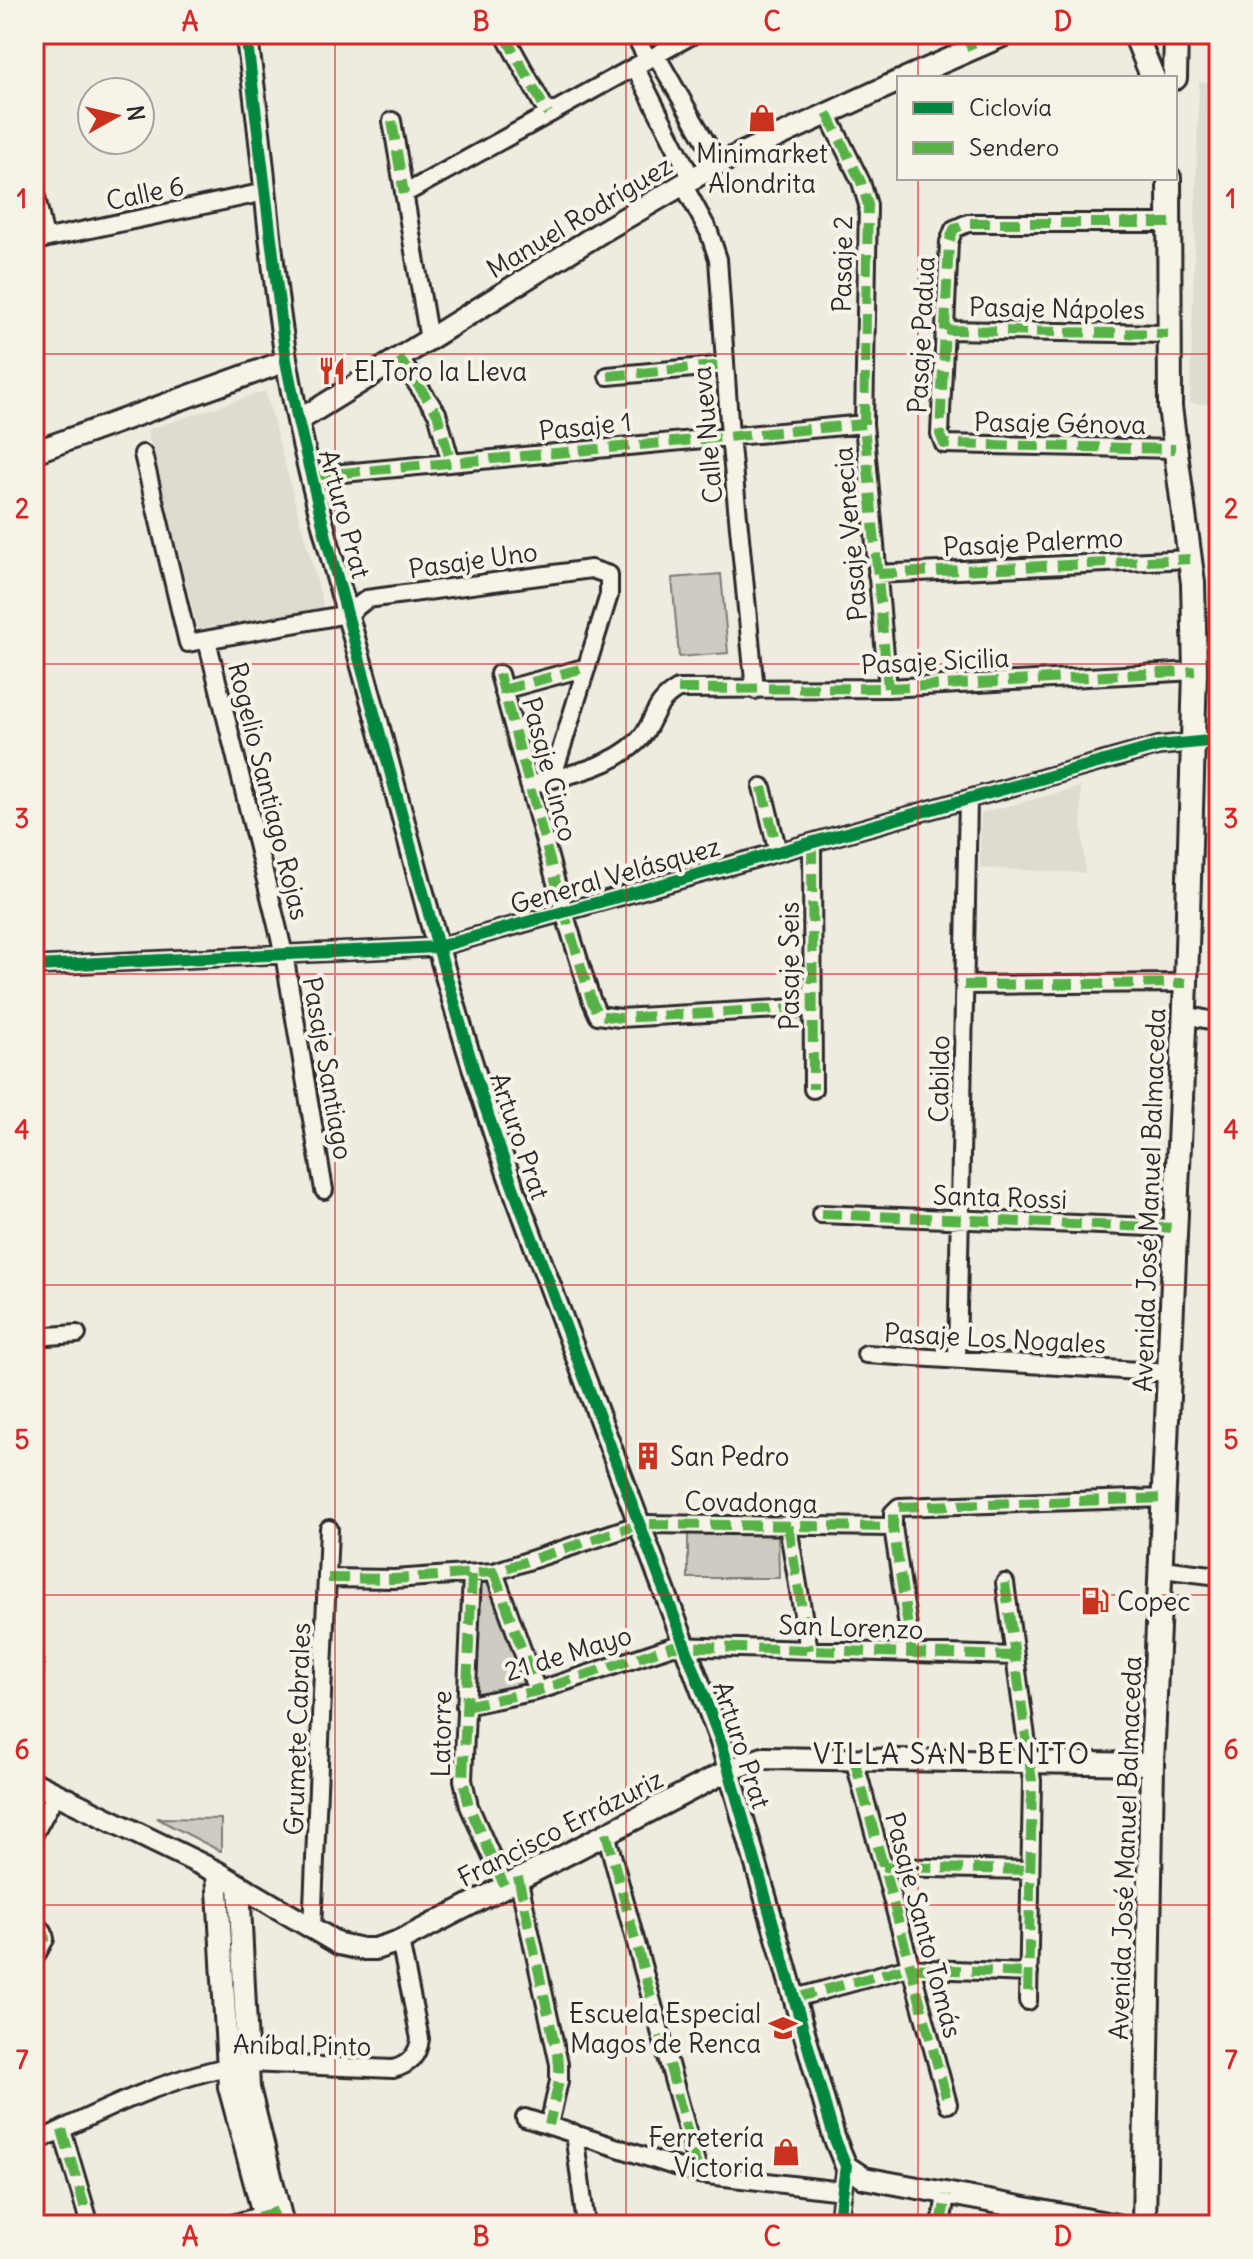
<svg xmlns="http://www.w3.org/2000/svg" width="1253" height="2259" viewBox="0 0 1253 2259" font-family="Delius,sans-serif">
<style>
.built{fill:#dedbd1}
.green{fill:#cfcbc2;stroke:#7d7b76;stroke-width:2}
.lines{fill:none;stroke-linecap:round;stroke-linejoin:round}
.minor-casing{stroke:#2b2b2b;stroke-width:22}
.tertiary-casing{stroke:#2b2b2b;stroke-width:26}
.secondary-casing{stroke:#2b2b2b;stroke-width:28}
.minor{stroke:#f7f3e8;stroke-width:16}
.tertiary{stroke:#f7f3e8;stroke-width:20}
.secondary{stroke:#f7f3e8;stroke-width:22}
.quiet{stroke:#56b246;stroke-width:10;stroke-dasharray:20 10;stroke-linecap:butt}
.cycleway-casing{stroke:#f7f3e8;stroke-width:17}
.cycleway{stroke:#00873e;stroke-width:12}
.grid{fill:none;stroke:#d62828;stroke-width:2;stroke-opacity:0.55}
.labels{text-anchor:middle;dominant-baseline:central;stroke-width:8;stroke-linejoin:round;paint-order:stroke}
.poi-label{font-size:26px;fill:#2b2b2b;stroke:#f7f3e8;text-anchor:start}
.street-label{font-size:26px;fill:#2b2b2b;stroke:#f7f3e8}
.neighbourhood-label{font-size:28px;letter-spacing:2px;fill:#2b2b2b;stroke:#f7f3e8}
.neatline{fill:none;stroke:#d62828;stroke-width:3}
.grid-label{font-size:26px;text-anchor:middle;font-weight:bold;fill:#d62828}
</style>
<rect width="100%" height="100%" fill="#efebe0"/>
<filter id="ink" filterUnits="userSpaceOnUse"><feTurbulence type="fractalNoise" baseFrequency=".0125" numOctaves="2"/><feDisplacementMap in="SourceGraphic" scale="16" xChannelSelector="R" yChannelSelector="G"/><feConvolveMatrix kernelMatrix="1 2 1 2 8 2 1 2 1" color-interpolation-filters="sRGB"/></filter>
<g filter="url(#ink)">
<path class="built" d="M1199,82h20v323l-29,-2z
M265,391l59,217 -126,21 -51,-199z
M1080,787l5,86 -105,-5 1,-55z"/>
<path class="green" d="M721,574l7,79 -49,4 -7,-79z
M688,1533h90l1,45h-91z
M480,1583h10l37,103 -53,10z
M156,1818l65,1v32h-1z"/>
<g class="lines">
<defs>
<path id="minor" d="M504,34l44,80
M634,34l14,26
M656,55l50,87 10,23
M635,67l57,112
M827,113l34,69 7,23 -4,219 24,264
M392,121l37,219
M683,184l26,48 9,27 12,177 25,254
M34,187l11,52
M404,194l290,-160
M1170,223h-202l-14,6 -5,13 -9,192 4,10 231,5
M34,241l231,-49
M946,330l222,4
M399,358l38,55 14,50
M608,376l117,-11
M143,454l45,189 160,-29 19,-15 224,-30 18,6v20l-57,184
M311,476l553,-52
M877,574l313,-15
M207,640l77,314 40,236
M499,674l65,238 27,87 7,16 22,3 193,-11
M503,690l84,-23
M529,785c37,-10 79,-16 108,-43 19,-18 13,-37 41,-53l210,-1 307,-17
M762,787l16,65
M812,843l1,246
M34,966l404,-19 720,-201 61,-6
M964,985l222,-2
M1185,1015l34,7
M821,1214l355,14
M34,1337l43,-3
M866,1354l304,19
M957,1360l11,-561
M788,1526l21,124
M1162,1569l57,7
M494,1572l43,119
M472,1575l-9,205 6,26 35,79
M328,1578l66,1 100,-7 146,-48 253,3
M1005,1583l27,198 -4,220
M912,1653l-19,-126v-14l6,-6 266,-9
M34,1664v8
M465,1706l72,-15 136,-45 342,10
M854,1759l94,345
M606,1833l93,341
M34,1834l22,-40
M883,1867l147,3
M518,1877l41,187v17l-10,44
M34,1925l9,6 2,8 -11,20
M312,1930l17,-401
M795,1998l110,-30 124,5
M525,2118l174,56 143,17
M62,2130l28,95
M574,2133l12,92
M34,2143c70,-34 136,-67 213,-80l146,6c16,-4 25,-14 27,-30l-20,-98
M229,2225l44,-13
M838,2225l8,-59
M941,2225l5,-30"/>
<path id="tertiary" d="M246,34c18,109 22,221 41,330 21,121 58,238 90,357 41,153 80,308 133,458l211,563 113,395 12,29 18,12 253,47
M906,78l101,-44
M298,421l305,-190 113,-66 183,-84
M34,452l252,-91
M34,1783l183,89 122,72 23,5h13l25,-8 329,-171 34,-12 389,6
M217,1872l12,215 37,138
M239,1885l10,203 34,137"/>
<path id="secondary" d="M1135,34l18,44
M1175,78l1,-44
M1144,2225l8,-461 34,-781 9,-312 -2,-88 -23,-176 -1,-229"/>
</defs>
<use href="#minor" class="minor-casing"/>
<use href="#tertiary" class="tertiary-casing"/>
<use href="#secondary" class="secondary-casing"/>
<use href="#minor" class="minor"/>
<use href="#tertiary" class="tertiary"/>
<use href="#secondary" class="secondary"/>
<path class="quiet" d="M504,34l44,80
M965,34l7,15
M827,113l34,69 7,23 -4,219 24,264
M392,121l12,73
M1170,223h-202l-14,6 -5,13 -9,192 4,10 231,5
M946,330l222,4
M399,358l38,55 14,50
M608,376l117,-11
M311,476l553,-52
M877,574l313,-15
M499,674l65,238 27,87 7,16 22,3 193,-11
M678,689l210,-1 307,-17
M503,690l84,-23
M762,787l16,65
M812,843l1,246
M964,985l222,-2
M821,1214l355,14
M788,1526l21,124
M494,1572l43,119
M472,1575l-9,205 6,26 35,79
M328,1578l66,1 100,-7 146,-48 253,3
M1005,1583l27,198 -4,220
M912,1653l-19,-126v-14l6,-6 266,-9
M465,1706l72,-15 136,-45 342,10
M854,1759l94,345
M606,1833l93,341
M883,1867l147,3
M518,1877l41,187v17l-10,44
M34,1925l9,6 2,8 -11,20
M795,1998l110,-30 124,5
M62,2130l28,95
M229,2225l50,-14
M941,2225l5,-30"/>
<defs>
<path id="cycleway" d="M246,34l40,327 12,60 28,116 112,410 43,148 29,84 211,563 113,395 12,29 -8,59
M34,966l404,-19 720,-201 61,-6"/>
</defs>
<use href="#cycleway" class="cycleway-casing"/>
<use href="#cycleway" class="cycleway"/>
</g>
</g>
<path class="grid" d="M335,34v2191M626,34v2191M918,34v44M918,178v2047M34,354h1185M34,664h1185M34,974h1185M34,1285h1185M34,1595h1185M34,1905h1185"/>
<defs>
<symbol id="shop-bare" viewBox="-9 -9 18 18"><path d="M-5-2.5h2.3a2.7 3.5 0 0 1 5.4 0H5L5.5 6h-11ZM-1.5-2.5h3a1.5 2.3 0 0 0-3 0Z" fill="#c8321e" stroke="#f7f3e8" stroke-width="2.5" paint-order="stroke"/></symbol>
<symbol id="restaurant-bare" viewBox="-9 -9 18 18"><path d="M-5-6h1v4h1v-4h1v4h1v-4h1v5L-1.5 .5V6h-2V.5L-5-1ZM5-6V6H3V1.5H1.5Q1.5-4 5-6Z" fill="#c8321e" stroke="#f7f3e8" stroke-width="2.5" paint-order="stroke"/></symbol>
<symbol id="building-bare" viewBox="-9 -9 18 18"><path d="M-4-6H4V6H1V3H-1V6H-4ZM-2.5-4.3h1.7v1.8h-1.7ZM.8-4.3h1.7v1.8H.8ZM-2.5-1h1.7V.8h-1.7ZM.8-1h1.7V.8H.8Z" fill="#c8321e" stroke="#f7f3e8" stroke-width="2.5" paint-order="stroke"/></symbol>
<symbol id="fuel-bare" viewBox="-9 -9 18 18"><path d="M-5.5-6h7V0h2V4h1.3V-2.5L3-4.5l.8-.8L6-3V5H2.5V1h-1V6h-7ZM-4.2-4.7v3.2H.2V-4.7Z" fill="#c8321e" stroke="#f7f3e8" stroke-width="2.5" paint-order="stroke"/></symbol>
<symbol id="school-bare" viewBox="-9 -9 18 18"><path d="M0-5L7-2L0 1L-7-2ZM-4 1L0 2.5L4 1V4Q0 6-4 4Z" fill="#c8321e" stroke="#f7f3e8" stroke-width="2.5" paint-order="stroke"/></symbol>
</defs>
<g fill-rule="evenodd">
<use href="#shop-bare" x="742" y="98" width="40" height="40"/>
<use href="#restaurant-bare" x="312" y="351" width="40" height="40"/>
<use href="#building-bare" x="628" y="1436" width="40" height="40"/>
<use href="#fuel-bare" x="1075" y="1581" width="40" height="40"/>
<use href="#school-bare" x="763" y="2008" width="40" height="40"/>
<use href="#shop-bare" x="766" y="2132" width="40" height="40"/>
</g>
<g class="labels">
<g class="poi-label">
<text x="762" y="153" text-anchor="middle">Minimarket<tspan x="762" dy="30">Alondrita</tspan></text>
<text x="354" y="371">El Toro la Lleva</text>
<text x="670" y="1456">San Pedro</text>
<text x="1117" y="1601">Copec</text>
<text x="761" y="2013" text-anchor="end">Escuela Especial<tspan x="761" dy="30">Magos de Renca</tspan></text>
<text x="764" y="2137" text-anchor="end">Ferretería<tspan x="764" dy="30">Victoria</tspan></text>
</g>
<g class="street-label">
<text transform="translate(145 193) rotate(-12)">Calle 6</text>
<text transform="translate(579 217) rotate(-31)">Manuel Rodríguez</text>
<text transform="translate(842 264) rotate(-89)">Pasaje 2</text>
<text transform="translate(1057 308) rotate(1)">Pasaje Nápoles</text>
<text transform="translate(921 335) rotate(-87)">Pasaje Padua</text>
<text transform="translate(1060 423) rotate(1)">Pasaje Génova</text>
<text transform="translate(585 426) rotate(-6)">Pasaje 1</text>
<text transform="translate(707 435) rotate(-95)">Calle Nueva</text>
<text transform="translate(345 514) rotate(75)">Arturo Prat</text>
<text transform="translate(850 534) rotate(-95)">Pasaje Venecia</text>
<text transform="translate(1033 542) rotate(-3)">Pasaje Palermo</text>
<text transform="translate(473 560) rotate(-8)">Pasaje Uno</text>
<text transform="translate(935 661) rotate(-3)">Pasaje Sicilia</text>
<text transform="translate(550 769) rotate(75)">Pasaje Cinco</text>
<text transform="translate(269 791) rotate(76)">Rogelio Santiago Rojas</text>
<text transform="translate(615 875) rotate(-16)">General Velásquez</text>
<text transform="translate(789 966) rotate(-90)">Pasaje Seis</text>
<text transform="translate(328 1068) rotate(80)">Pasaje Santiago</text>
<text transform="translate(939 1079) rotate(-89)">Cabildo</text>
<text transform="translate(520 1136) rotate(71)">Arturo Prat</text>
<text transform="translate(1000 1197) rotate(2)">Santa Rossi</text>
<text transform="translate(1149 1200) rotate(-88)">Avenida José Manuel Balmaceda</text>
<text transform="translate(995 1338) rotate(3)">Pasaje Los Nogales</text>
<text transform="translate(751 1502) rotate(1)">Covadonga</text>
<text transform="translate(851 1627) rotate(2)">San Lorenzo</text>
<text transform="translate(568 1653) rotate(-17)">21 de Mayo</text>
<text transform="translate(297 1729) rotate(-88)">Grumete Cabrales</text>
<text transform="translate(441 1734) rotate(-89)">Latorre</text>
<text transform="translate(742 1745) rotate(72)">Arturo Prat</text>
<text transform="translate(560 1828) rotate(-27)">Francisco Errázuriz</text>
<text transform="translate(1125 1848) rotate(-88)">Avenida José Manuel Balmaceda</text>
<text transform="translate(924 1925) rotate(75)">Pasaje Santo Tomás</text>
<text transform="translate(302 2045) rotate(1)">Aníbal Pinto</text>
</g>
<g class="neighbourhood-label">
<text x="952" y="1754">VILLA SAN BENITO</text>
</g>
</g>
<rect width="1253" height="2259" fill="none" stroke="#f7f3e8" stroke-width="88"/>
<rect x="897" y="76" width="280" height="104" fill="#f7f3e8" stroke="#a5a39c" stroke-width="2"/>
<rect x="913" y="102" width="40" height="12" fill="#00873e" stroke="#a5a39c" stroke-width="2"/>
<text x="969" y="116" font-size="24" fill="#2b2b2b">Ciclovía</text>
<rect x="913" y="142" width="40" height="12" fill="#56b246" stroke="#a5a39c" stroke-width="2"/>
<text x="969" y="156" font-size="24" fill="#2b2b2b">Sendero</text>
<g transform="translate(116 116) rotate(82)"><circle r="38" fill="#f7f3e8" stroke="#a5a39c" stroke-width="2"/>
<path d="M0-6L14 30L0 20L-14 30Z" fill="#c8321e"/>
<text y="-12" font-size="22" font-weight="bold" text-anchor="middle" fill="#2b2b2b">N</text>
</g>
<rect x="44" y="44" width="1165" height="2171" class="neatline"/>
<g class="grid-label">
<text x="190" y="31">A</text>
<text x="481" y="31">B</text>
<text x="772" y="31">C</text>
<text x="1063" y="31">D</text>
<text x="22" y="208">1</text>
<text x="1231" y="208">1</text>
<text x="22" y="518">2</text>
<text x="1231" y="518">2</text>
<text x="22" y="828">3</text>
<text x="1231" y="828">3</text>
<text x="22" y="1139">4</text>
<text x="1231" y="1139">4</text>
<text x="22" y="1449">5</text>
<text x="1231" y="1449">5</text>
<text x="22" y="1759">6</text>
<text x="1231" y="1759">6</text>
<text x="22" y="2069">7</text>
<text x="1231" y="2069">7</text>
<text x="190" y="2246">A</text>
<text x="481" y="2246">B</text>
<text x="772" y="2246">C</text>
<text x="1063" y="2246">D</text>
</g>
</svg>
